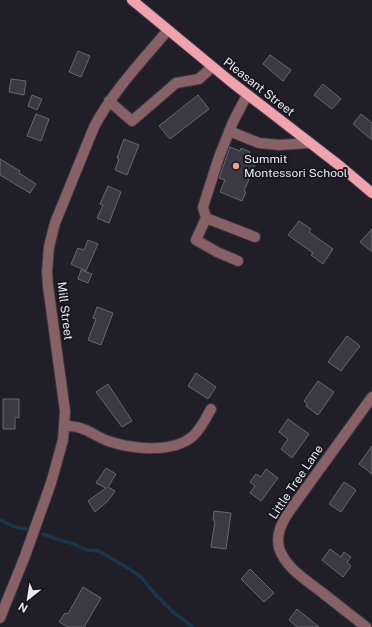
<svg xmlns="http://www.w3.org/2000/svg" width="372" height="627" viewBox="0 0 372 627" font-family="'Public Sans',sans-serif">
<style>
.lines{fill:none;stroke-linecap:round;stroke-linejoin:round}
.stream{stroke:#1a364b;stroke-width:3.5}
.building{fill:#3b3943;stroke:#686671}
.minor-casing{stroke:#3c3a43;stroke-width:12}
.major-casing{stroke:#3c3a43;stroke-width:12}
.minor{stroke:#876166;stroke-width:10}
.major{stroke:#f0a2ad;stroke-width:10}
.poi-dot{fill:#f2a081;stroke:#17151e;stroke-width:1.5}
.labels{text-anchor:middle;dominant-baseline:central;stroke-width:4;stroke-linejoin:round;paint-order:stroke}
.street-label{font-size:12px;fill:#eae9ef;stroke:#17151e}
.poi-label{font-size:12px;fill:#eae9ef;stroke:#17151e;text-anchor:start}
</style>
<rect width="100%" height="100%" fill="#201e27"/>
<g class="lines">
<path class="stream" d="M0,520l15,7 11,2
M43,534l16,6 12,3 16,7 12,1 32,19 10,7 12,15 21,21 19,14"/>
</g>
<path class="building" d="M78,51l12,5 -9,21 -12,-5z
M270,55l21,15 -8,11 -20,-17z
M11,79l15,2 -2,14 -15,-3z
M323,84l18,15 -9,10 -18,-14z
M32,95l10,4 -5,11 -9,-4z
M198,95l11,14 -39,30 -11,-13z
M36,114l13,5 -8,22 -14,-5z
M361,114l11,9v17l-19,-16z
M124,139l15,6 -12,30 -12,-5 4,-11 -2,-1z
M230,147l10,4 1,-3 9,4 -1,2 9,4 -14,33 2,1 -4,9 -22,-9 5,-12 -6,-2z
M0,159l20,12 -1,2 17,11 -6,9 -30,-18z
M108,186l13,6 -12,31 -12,-5 6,-13 -3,-1z
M299,221l12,8 -2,3 24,17 -10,15 -12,-9 2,-2 -25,-18z
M372,229v23l-12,-10z
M88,240l10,4 -12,27 -15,-7 7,-16 6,2z
M81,270l11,4 -4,9 -10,-4z
M97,307l16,6 -12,32 -13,-5 8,-21 -3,-1z
M347,336l13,10 -19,25 -13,-9z
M196,373l20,14 -8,12 -20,-13z
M318,381l16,11 -16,23 -12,-9 1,-2 -3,-3z
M108,384l24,37 -10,6 -26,-35z
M3,399h16v19l-4,-1v12h-12z
M288,419l21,15 -17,24 -11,-9 7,-10 -9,-7z
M372,446v28l-13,-10z
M106,468l10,6 -8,13 7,4 -7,10 -13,11 -7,-11 18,-13 -10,-5z
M266,469l12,9 -17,23 -11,-8 5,-7 -5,-4 6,-8 5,3z
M344,482l12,8 -15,22 -12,-8z
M214,511l17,2 -5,36 -15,-2 4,-26 -2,-1z
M330,549l11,8 3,-5 7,5 -4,5 4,4 -8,11 -21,-17z
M250,569l24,24 -10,9 -23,-23z
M83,587l18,11 -17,29h-16l-9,-5 6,-9 3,1z
M297,609l22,18h-22l-8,-7z"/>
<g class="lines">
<defs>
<path id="minor" d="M247,95l-14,27 -14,35 -16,50 3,11 49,19
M109,101l23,20 44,-38 23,-4 13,-12
M229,131l30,12 20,2 31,-2
M206,218l-10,22 21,12 21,9
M64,426c7,0 13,0 19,3 9,3 16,9 25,12 23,8 66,13 86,-6 7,-7 12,-17 17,-26
M0,618l25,-62 26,-73 12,-43 2,-29 -17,-125 -1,-14 2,-25 6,-24 39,-96c19,-36 48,-66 74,-97
M366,627c-14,-11 -28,-22 -42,-33 -16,-13 -38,-25 -45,-46 -3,-13 2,-24 9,-35l84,-116"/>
<path id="major" d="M132,0l98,81 110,85 32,27"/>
</defs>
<use href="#minor" class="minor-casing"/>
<use href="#major" class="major-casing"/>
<use href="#minor" class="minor"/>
<use href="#major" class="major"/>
</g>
<circle class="poi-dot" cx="236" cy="166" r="4"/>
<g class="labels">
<g class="street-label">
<text transform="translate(259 87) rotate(38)">Pleasant Street</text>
<text transform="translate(65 311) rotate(83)">Mill Street</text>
<text transform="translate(296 482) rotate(-56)">Little Tree Lane</text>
</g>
<g class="poi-label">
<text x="244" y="159">Summit<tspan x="244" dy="14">Montessori School</tspan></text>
</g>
</g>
<g transform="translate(28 599) rotate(210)" stroke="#17151e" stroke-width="3" paint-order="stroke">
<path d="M0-3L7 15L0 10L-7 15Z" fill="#eae9ef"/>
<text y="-6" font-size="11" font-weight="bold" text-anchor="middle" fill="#eae9ef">N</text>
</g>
</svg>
